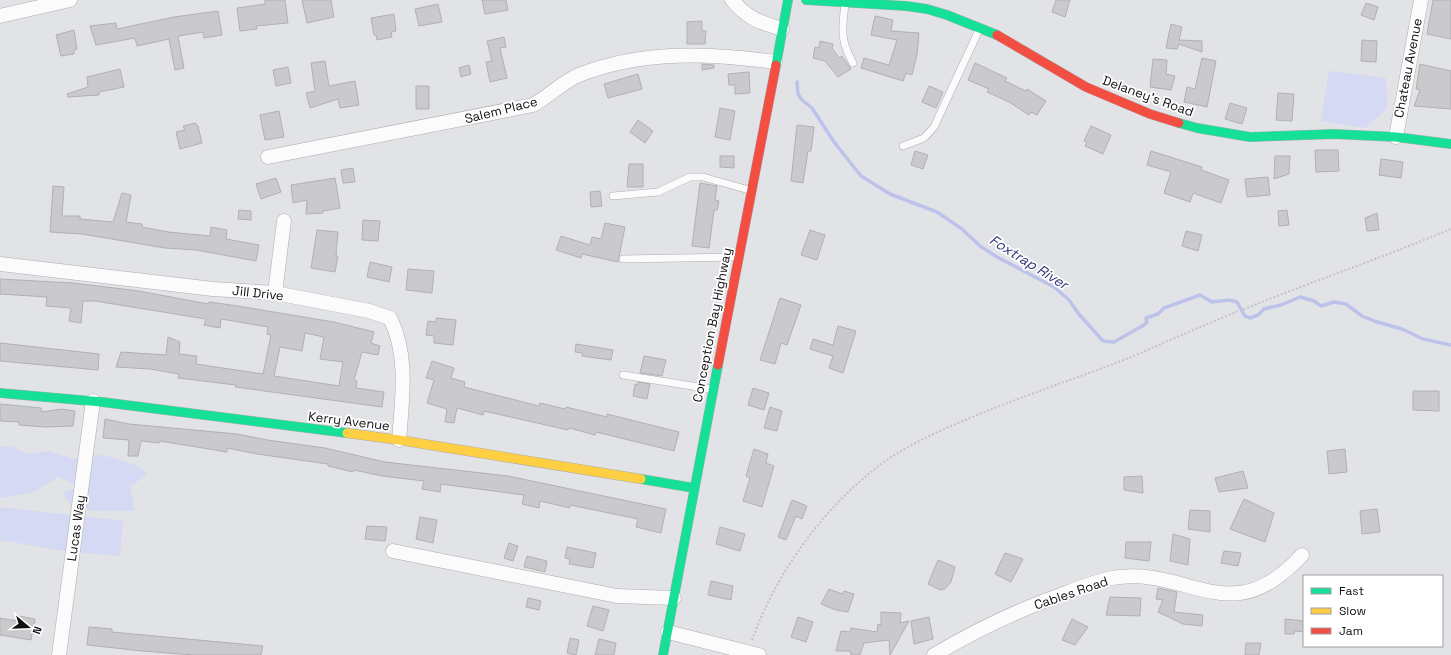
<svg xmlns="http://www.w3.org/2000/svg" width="1451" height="655" viewBox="0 0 1451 655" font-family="'Space Grotesk',sans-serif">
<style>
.green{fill:#d5d9f3}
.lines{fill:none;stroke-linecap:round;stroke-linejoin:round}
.stream{stroke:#bdc2eb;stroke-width:3.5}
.building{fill:#cacacd;stroke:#b0b1b4;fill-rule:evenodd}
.lane-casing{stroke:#acadaf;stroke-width:8}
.street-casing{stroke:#acadaf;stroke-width:15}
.fast-casing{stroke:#acadaf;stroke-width:10}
.slow-casing{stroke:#acadaf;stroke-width:10}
.jam-casing{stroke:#acadaf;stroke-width:10}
.path{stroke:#c3c3c3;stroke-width:2;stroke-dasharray:2 2;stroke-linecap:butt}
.lane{stroke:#fbfbfb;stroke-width:7}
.street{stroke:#fbfbfb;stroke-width:14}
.fast{stroke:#16e098;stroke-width:9}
.slow{stroke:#ffcf43;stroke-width:9}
.jam{stroke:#f24e42;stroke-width:9}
.labels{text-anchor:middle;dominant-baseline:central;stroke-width:3.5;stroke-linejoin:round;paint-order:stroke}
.street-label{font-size:13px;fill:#101012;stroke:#fff}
.water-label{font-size:14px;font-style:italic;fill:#36377b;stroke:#fff}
</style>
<rect width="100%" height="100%" fill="#e2e3e7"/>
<path class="green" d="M1329,71l57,7 1,31 -22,19 -44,-7z
M0,446l12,1 16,7 21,-3 24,8 20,-5 17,3 28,9 9,8 -17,13 5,24h-42l-23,-8 -8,-10 13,-4 -1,-5 -16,-7 -24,15 -34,6z
M0,507l123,14 -3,35 -50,-4 -70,-12z"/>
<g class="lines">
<path class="stream" d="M797,82l1,12 4,6 10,8 22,34 27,34 29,18 47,18 25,17 18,17 17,11 57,30 15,13 9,13 25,28 11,1 30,-17 3,-3 -1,-4 12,-4 6,-6 36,-13 12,7 17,-2 8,2 8,14 5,2 8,-3 6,-6 17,-4 19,-8 14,4 7,5 13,-4 12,2 16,12 12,5 28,8 21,10 28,6"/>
</g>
<path class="building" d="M265,0h20l3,23 -32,3 1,3 -17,2 -3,-23 28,-4z
M302,0h29l3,17 -27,6z
M482,0h24l2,10 -23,4z
M1056,0h14l-5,17 -13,-5z
M1433,0h18v39l-24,-5z
M1366,3l12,4 -4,13 -13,-5z
M438,4l4,18 -23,4 -4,-17z
M218,11l4,24 -18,3 -1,-6 -25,4 6,32 -9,2 -6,-31 -32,7 -2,-8 -39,7 -6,-19 26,-3 1,6 57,-12z
M394,14l2,17 -5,1 1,5 -15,3 -1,-5h-2l-3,-17z
M875,16l18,4 -2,11 28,2 -2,22 -5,20 -6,-2 -3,8 -42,-13 3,-10 25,7 8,-25 -26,-5z
M702,21v10h4l-1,13h-18v-22z
M1171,24l11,3 -3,13 23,1v11l-23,-8 -2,5 -11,-1z
M74,30l3,19 -3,1v4l-13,2 -5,-21z
M504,37l2,10 -6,1 7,30 -17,4 -4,-20 6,-1 -5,-20z
M1362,40l15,1 -1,21 -15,-1z
M820,41l13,3 -1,4 7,10 3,-2 9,13 -13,8 -13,-16 -12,-3 2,-11 4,1z
M1202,58l14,3 -9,46 -23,-5 3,-15 8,2z
M1153,59l14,1 -1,14 9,2 -4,14 -21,-3z
M325,61l4,25 26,-5 4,24 -19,3 -2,-9 -28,9 -4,-15 9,-2 -4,-28z
M975,63l32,15 -2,3 21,10 1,-2 19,12 -9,14 -6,-3 -2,3 -20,-13 -22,-10 2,-3 -21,-9z
M702,64l12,1v3l-12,2z
M1420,64l31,7v38l-37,-3 6,-16 -4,-1z
M469,65l2,9 -10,3 -2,-9z
M288,67l3,16 -15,3 -3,-16z
M120,69l4,18 -25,5v3l-31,2 -1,-3 21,-7 -1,-10z
M749,72l1,21 -15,1v-9h-6l-1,-11z
M638,74l4,15 -34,9 -4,-14z
M416,86h13v23h-13z
M929,86l14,6 -7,16 -14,-6z
M1278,93l16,1 -2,27 -16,-1z
M1230,103l17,5 -5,16 -17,-5z
M720,108l15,3 -5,29 -15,-3z
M279,111l5,26 -19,3 -5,-25z
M638,120l15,11 -8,12 -15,-11z
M195,123l3,3 4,17 -22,6 -4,-17 9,-2 -2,-4z
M797,125l17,2 -3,24h-3l-5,32 -12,-2z
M1091,126l20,9 -8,19 -18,-8 2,-4 -3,-1z
M1315,150h23l1,21 -23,1z
M915,151l13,4 -5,14 -12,-4z
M1151,151l51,16 -1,3 28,10 -8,23 -28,-10 -3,9 -26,-9 7,-21 -24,-7z
M720,156h14v12l-14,-1z
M1275,156h15l-1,18 -15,5z
M1381,159l22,3 -2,16 -22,-3z
M629,164h14v23h-16z
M353,168l2,14 -12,1 -2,-13z
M1268,177l2,18 -23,2 -2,-18z
M276,178l5,14 -20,7 -5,-15z
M335,178l5,30 -17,3v2l-17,1 1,-14 -14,3 -2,-18z
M700,183l17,3 -2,14 4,1 -2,9h-3l-5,38 -17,-2z
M53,186l11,1 -2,29h18v3l33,3 9,-29 9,2 -5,27 16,2v3l26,5 42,4 1,-9 16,3 -1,9 33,6 -3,16 -60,-11 -31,-2 -83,-14 -32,-2z
M600,191l2,15 -11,1 -1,-15z
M239,210l12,1v9l-13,-1z
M1287,210l2,15 -10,1 -1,-15z
M1377,213l2,17 -12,1 -2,-13z
M363,220l17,1 -2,20 -16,-1z
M605,223l20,4 -7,35 -36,-8 -1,4 -25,-8 5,-14 29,9 2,-8 9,2z
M317,230l21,2 -2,24h2l-3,16 -24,-4z
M810,230l15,5 -8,25 -16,-5z
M1186,231l16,4 -4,16 -16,-5z
M370,262l22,5 -3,15 -22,-5z
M408,269l26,2 -2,22 -26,-3z
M0,279l73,4 66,8 69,13 1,-2 29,4 96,16 40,10 -3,11 9,3 -2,9 -16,-3 -8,28 3,1 -1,7 28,4 -2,15 -147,-20 1,-2 -58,-7 1,-4 -29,-5 -34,-2 5,-15 45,3 2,-18 12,5 -1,12 18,2 -1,8 67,10 8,-39 -4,-1 1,-7 -47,-8 -1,9 -16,-3 2,-6 -111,-18h-12l-2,22 -12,-2 2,-13 -25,-2 1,-9 -47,-3zM305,333l19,4 -4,22 23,3 -4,24 -65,-10 6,-29 22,4z
M780,298l21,7 -14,40 -6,-2 -6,21 -15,-4z
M436,318l20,2 -3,25 -19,-2v-7l-8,-1 2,-14 8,1z
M838,326l18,5 -13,42 -14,-5 4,-12 -23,-7 3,-10 20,6z
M0,343l99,11 -1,16 -98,-9z
M576,344l37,6 -2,10 -29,-4v-3l-7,-1z
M644,356l22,4 -4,16 -22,-3z
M432,361l22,7 -3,10 14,4 -1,5 75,19 1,-3 25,6 1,-2 41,10v-3l72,18 -5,19 -78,-19 -1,3 -26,-7 -1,2 -84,-19 -1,4 -26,-7 -3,15 -9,-1 2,-13 -20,-6 7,-23 -8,-2z
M638,382l12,2 -3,15 -14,-3 2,-12 3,1z
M753,388l16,5 -5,17 -16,-5z
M1413,391h26v20l-26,-1z
M0,404l41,4 1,4 19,-3 14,2 -2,15 -27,1 -27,-2v-3l-19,-1z
M770,407l12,4 -5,20 -13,-3z
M105,419l24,5 108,10 30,6 58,8 60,14 123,14 158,33 -5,24 -25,-6 2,-8 -68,-14v3l-30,-7 -1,7 -17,-4 2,-9 -83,-11 -1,8 -18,-3 2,-8 -42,-5 -28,-6 -1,2 -25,-6v-2l-71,-10 -30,-6v4l-67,-11 -1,2 -18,-2 -3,15h-10l1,-16 -26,-2z
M754,449l14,5 -2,9 8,3 -12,41 -19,-6 7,-23 -4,-2z
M1345,449l2,23 -18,2 -2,-23z
M1243,471l5,17 -29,4 -4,-14z
M1142,476l1,17 -19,-3v-13z
M1244,499l30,14 -9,29 -35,-13z
M792,500l15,6 -5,13 -6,-3 -10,24 -8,-3z
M1377,509l3,23 -18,2 -2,-23z
M1190,510l20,1v21l-22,-3z
M420,517l17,3 -4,23 -17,-4z
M367,526l20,1 -2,14 -20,-2z
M720,527l25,7 -5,17 -24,-7z
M1173,534l17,5 -2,26 -18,-4z
M1126,542h25l-2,19 -24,-3z
M509,543l9,3 -5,15 -9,-3z
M567,547l29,6 -3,15 -24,-4 1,-5 -5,-1z
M1224,551l17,2 -3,13 -17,-3z
M1005,553l18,6 -12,23 -16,-8z
M527,556l20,5 -2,11 -21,-5z
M938,560l17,7 -4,15 -6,7 -5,1 -12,-6z
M711,581l22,5 -2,14 -23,-5z
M1158,588l19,4 -3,20 29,3 -1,11 -19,-2 -25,-12 5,-12 -7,-1z
M829,589l13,5 2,-3 10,3 -6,18 -12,-2 -15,-6z
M1110,597l31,1 -1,18 -34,-1z
M528,598l13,3 -2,9 -13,-3z
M593,606l16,4 -6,21 -16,-5z
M881,612l20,1 -1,10 9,-2 -19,34 -1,-15 -25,3 -4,12h-9l-1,-4h-14l5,-20 9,1 1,-4 26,4 1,-8 3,1z
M19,616l16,3 -4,21 -31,-5v-17l18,3z
M798,617l15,5 -7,20 -15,-5z
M929,617l4,22 -19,5 -3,-23z
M1072,619l16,8 -13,18 -13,-5z
M1285,619l19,2v11l-9,-1 -1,3h-9z
M89,627l23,2v3l151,14 -2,9h-67l-52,-4 -55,-6z
M570,638l9,2 -3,15 -9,-2z
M599,639l17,4 -2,12h-19z
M1246,643h15l-2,12h-14z"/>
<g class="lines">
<defs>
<path id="lane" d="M845,4c-3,25 -5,36 8,59
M903,146l21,-8 10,-11 45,-97
M613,196l45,-4 32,-15h13l46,13
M623,259l114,-2
M623,375l88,14"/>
<path id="street" d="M732,0c16,19 27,22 50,29
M0,16l70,-16
M1396,137l25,-137
M268,157l265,-52c16,-9 31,-24 46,-30 63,-25 131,-22 196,-13
M0,264l213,25 62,4 94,18 21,7c19,37 12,83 9,122
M275,293l9,-72
M393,551l224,45 57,2
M668,632l91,23
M59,655l34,-254
M934,655c42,-25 86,-46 132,-62 15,-6 30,-12 46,-15 78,-13 118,56 190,-23"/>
<path id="fast" d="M806,0l100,6 21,3 20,6 50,20
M776,65l12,-65
M1179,123l18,5 53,9 84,-3 62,3 55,7
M0,393l102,9 245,31
M641,479l53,9
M663,655l55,-290"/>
<path id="slow" d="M347,433l52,7 242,39"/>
<path id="jam" d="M997,35l89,52 64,27 29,9
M718,365l58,-300"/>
</defs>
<use href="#lane" class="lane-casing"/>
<use href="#street" class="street-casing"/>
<use href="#fast" class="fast-casing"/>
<use href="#slow" class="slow-casing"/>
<use href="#jam" class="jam-casing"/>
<path class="path" d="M752,640c24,-66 68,-128 124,-172 23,-18 50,-31 77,-43 47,-20 94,-37 142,-54 49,-18 95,-41 144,-60 70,-28 142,-53 212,-82"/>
<use href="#lane" class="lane"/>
<use href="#street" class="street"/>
<use href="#fast" class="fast"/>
<use href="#slow" class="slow"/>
<use href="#jam" class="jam"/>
</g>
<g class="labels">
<g class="street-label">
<text transform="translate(1408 68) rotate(-79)">Chateau Avenue</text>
<text transform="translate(1148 96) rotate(20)">Delaney's Road</text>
<text transform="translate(501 110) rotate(-14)">Salem Place</text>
<text transform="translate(258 293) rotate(6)">Jill Drive</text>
<text transform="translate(712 325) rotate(-79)">Conception Bay Highway</text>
<text transform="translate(349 421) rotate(7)">Kerry Avenue</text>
<text transform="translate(76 528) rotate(-82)">Lucas Way</text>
<text transform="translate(1071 593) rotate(-19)">Cables Road</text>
</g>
<g class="water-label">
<text transform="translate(1029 262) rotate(32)">Foxtrap River</text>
</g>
</g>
<rect x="1303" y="575" width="140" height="72" fill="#ffffff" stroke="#9f9fa0"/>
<rect x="1311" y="588" width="20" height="6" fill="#16e098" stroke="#9f9fa0"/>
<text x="1339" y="595" font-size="12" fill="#101012">Fast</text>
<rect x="1311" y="608" width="20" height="6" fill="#ffcf43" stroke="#9f9fa0"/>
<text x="1339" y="615" font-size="12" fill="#101012">Slow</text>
<rect x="1311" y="628" width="20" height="6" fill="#f24e42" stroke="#9f9fa0"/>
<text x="1339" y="635" font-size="12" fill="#101012">Jam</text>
<g transform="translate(28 627) rotate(109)" stroke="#ffffff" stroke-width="3" paint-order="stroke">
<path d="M0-3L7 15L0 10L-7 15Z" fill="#101012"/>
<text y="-6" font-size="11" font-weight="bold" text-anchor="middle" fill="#101012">N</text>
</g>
</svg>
